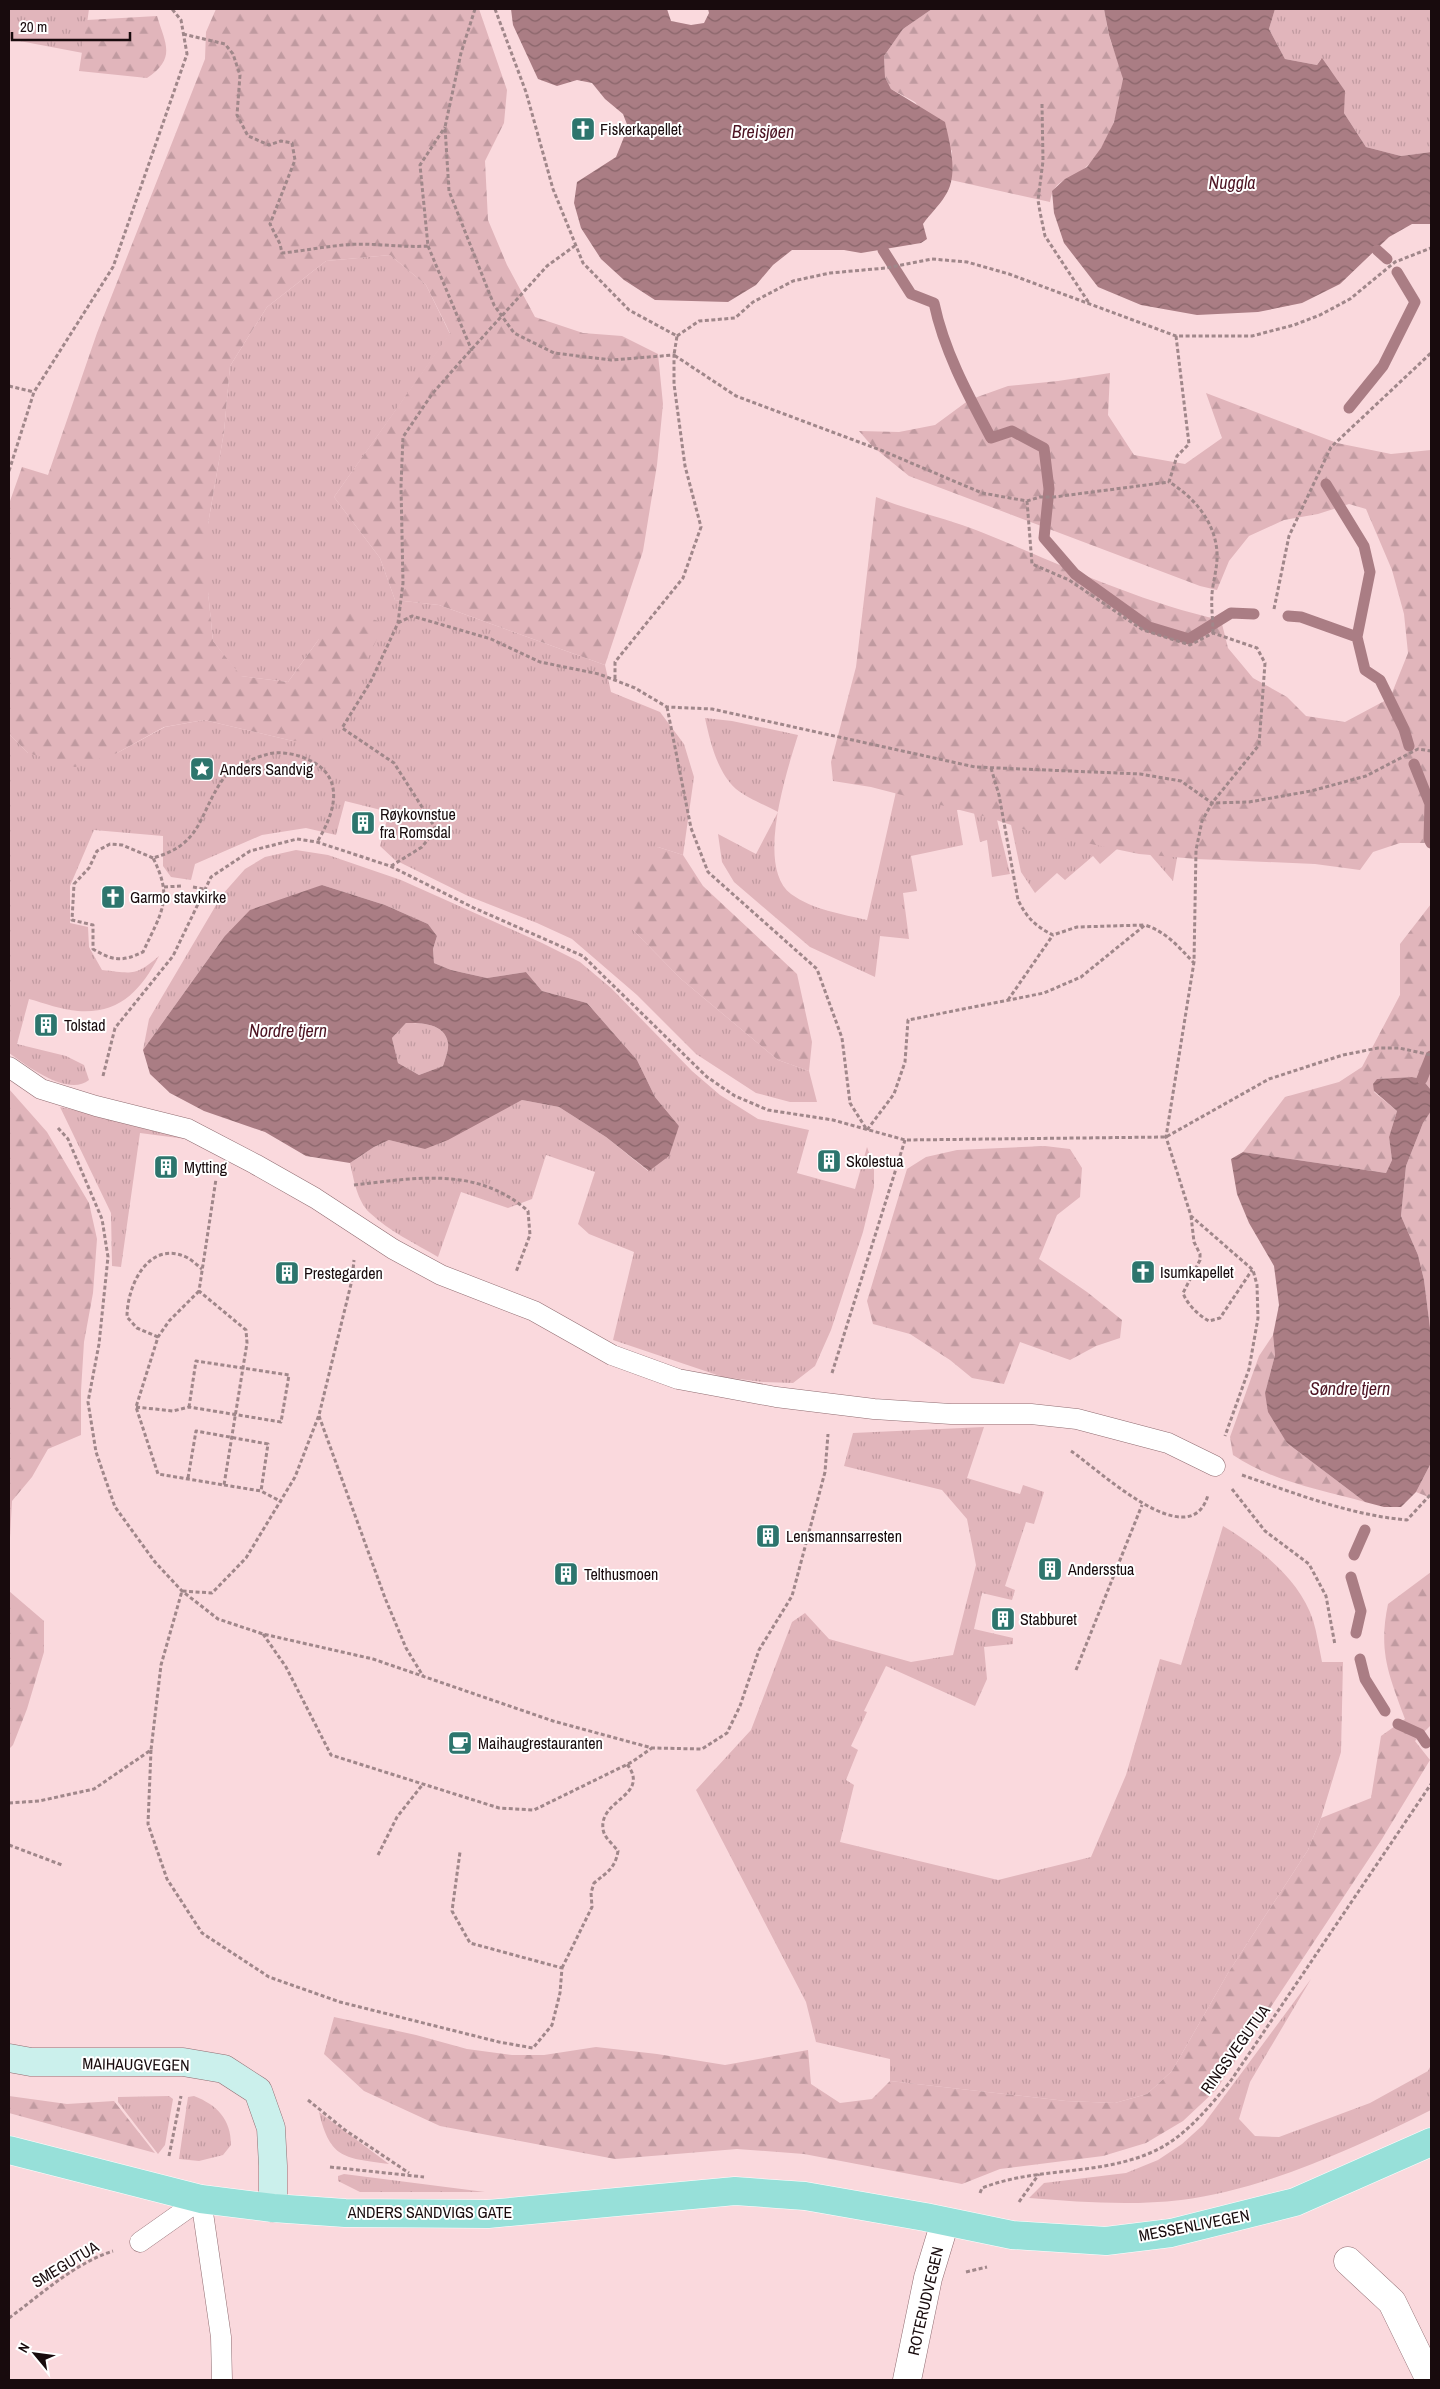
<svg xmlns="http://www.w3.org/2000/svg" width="1440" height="2389" viewBox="0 0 1440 2389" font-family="'Archivo Narrow',sans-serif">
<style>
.grass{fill:url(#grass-tufts)}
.forest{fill:url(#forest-firs)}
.water{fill:url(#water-waves);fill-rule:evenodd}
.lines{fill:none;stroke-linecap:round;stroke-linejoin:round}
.stream{stroke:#aa7d84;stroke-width:11}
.lane-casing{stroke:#906c71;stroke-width:21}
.street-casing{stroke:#906c71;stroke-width:29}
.secondary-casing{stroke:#906c71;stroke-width:29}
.primary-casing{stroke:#fff;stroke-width:29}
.path{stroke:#a0878a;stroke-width:3;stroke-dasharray:4 2.5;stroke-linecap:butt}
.lane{stroke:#fff;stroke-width:20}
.street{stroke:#fff;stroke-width:28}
.secondary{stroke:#cbf0ec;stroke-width:28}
.primary{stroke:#97e0d9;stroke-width:28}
.labels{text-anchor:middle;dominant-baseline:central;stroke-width:4;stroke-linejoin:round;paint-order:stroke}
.poi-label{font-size:16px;fill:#180b0d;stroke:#fff;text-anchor:start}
.street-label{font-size:16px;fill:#180b0d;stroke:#fff}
.water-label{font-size:18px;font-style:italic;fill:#4c1322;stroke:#fff}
</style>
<defs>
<pattern id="grass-tufts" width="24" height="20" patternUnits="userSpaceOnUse" patternTransform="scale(1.25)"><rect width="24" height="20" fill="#e1b5bb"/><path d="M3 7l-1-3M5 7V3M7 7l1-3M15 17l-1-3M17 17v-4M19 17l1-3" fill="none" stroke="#c09aa0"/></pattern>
<pattern id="forest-firs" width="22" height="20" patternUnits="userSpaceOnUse" patternTransform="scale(1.25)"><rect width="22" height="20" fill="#e1b5bb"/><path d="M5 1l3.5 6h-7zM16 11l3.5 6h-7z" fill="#c09aa0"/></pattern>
<pattern id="water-waves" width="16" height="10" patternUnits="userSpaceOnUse" patternTransform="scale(1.25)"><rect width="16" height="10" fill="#aa7d84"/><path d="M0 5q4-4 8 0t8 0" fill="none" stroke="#89656a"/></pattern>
</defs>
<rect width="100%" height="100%" fill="#fad9dd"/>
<path class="grass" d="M9,9h80l-6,44 -74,-14z
M1275,9h156v143l-30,4 -35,-9 -22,-34v-22l-23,-32 -4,6 -32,-6 -16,-30z
M390,255l36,30 24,49 -116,163 46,61 15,42 44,5 166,60 6,27 49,20 24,32 10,33 -11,78 -25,-8 -25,83 48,49 97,81 31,11 8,31h-27l-34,-9 -60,-39 -59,-59 -65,-56 -35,-16 -69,-27 -73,-36 -15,-14 9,-34 -44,-11 -9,34 -30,-7 -44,7 -67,29 -4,16 -20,-3 -8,-11v-30l-69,-6 -24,56v37l18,4 1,20 13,23c30,3 33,7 57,-14 -18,34 -39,58 -81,55 -16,-1 -34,-8 -49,-12l-12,45 49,12 18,9 5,15c-21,17 -62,-14 -80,-27v-319l19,19h89l48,-26 39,-7 89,21 26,-102 -31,43 -48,-6 -27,-35 -5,-49v-68l16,-92 6,-66 37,-59 59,-46z
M705,718l27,3 66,14c-11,36 -43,132 -7,159 22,16 51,20 76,26l36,-159 84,17 23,96 -18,3 -5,-37 -7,2 -7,-34 -16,2 6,35 -52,11 6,35 -14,2 6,46 -29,-3 -5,41 -65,-30 -76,-65 -12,-20 -4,-28 38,20 22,-42c-13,-7 -31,-14 -42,-23 -19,-17 -26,-48 -31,-71z
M1001,777l184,35 -12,69 -40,-46 -33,29 -7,-8 -28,24 -8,-7 -22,20 -14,-21z
M296,850l32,5 73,25 141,63 38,19 31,26 81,83 28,24 38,24 51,11 -12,43 58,16 12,-42 7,19v21l-11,45 -32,98 -16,36 -22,17 -30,-1 -40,-5 -110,-37 21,-88 -45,-18 -11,-10 17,-52 -49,-17 -14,44 -24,9 -47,-16 -23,65c-22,-13 -49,-26 -68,-44 -13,-12 -16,-33 -20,-50l24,-16 15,-7 16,4 90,-31 27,-13 37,7 47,30 42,34 31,-45 -24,-29 -18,-37 -50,-57 -45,-12 -16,-19 -39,6 -36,-8 -17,-7 -1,-14 4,-13 -9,-12 -43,-19 -63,-20 -98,52 -81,113 6,-31 73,-124 23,-26 20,-12z
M406,1023c15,0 39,0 42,20 1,6 -3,16 -5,23l-24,9 -21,-12 -6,-25z
M60,1107l130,27 11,7 -61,-8 -19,134 -9,-1 -1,-53z
M984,1427l-17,51 53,16 3,-9 21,7 -10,32 -8,-2 -21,64 10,4 -3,10 -30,-7 -8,36 39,9v6l-29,3 3,32 -12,27 -89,-40 -22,45 3,1 -16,34 7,4 -12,30 8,5 -14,57 158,38 93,-23 35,-82 34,-116 21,6 42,-139c36,22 76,52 90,94 4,13 6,28 9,42h21l-2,90 -20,66 -13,32 -80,123 -56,98 -25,23 -32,9 -49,-2 -176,-20v-22l-74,-17 -10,-40 -110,-212 55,-60 41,-108 13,-9 24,26 82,23 42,-7 23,-90 -9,-46 -25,-29 -98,-24 9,-33z
M1311,1979l-61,103 -11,37 16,17 24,1 91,-34 58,-32 3,-6v45c-74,37 -167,80 -250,90 -51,6 -102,2 -152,-2l15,-15 82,-10 32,-13 24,-16 21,-19z
M169,2096l4,3 -8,46 -7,9 -40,-52v-5z
M194,2096c23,9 37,23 37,49l-8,10 -24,6 -20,-2 9,-62z
M319,2112l70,52c-43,-6 -59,-4 -70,-52z
M344,2174l141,18h-125l-22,-11v-5z"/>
<path class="forest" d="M216,9h263l28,81 -3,33 -19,38 3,59 19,45 28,52 48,16 39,3 36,18 5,50 -6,61 -14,86 -38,114 -166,-60 -44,-5 -15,-42 -46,-61 116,-164 -24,-48 -36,-30 -64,6 -59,46 -37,59 -6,66 -16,92v68l5,49 28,35 47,6 31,-43 32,-27 33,11 -35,78 -25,38 -31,2 -89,-21 -40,7 -47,26 -42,14 -47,-14 -19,-19v-230l13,-37 26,8 49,-142 108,-274 1,-27z
M932,9h172c2,9 3,18 5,26 3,14 13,30 14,45 0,25 -17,70 -37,87 -16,14 -32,10 -36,35l-99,-22 1,-29 -37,-49 -24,-13 -6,-12 -1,-21 19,-27z
M157,16c9,29 19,42 -10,62l-68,-7 8,-51z
M1110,373l-2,42 26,40 51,9 37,-26 -16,-45 131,50 54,11 40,-4v393h-31l-27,9 -13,18 -45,-6 -119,-5 -57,-5 -110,-23 -42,-14 -116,-30 -38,-6 -2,-19 25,-95 20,-170c34,14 71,21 105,35 79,32 157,70 240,88l7,28 25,30 34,19 19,19 39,6 45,-24 18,-45 -4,-39 -12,-44 -26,-61 -17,-5 -31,10 -34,6 -35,16 -20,25 -12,29 -17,-4 -291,-110 -37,-30 -13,-15 40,1 36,-7 34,-25 39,-14 50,-5z
M658,847l25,8 20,31 94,88 15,68 -3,29 -31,-11 -97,-81 -48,-49 -4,-51z
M1431,904v186l-9,-11 -10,-2 -35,2 -3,13 23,19 -8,26 3,23 -6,13 -143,-21 42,-55 54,-15 23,-15 38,-72v-51z
M9,1089l38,43 42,71 8,36 -4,54 -9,49 -3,49v44l-33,14 -16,28 -20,24 -3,55z
M1431,1110v226l-7,-56 -6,-25 -17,-39 5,-50 17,-43z
M1045,1146l25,3 12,19 -2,29 -23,18 -18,44 48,33 35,28 -2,18 -24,8 -26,14 -50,-18 -16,42 -32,-6 -22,-18 -40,-26 -37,-10 -6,-23 40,-132 19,-12 31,-7z
M1273,1335l2,20 -10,38 22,50 78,59c-44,-12 -94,-21 -132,-47l-3,-18 29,-81z
M1431,1463v35l-15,-6z
M1431,1572v153l-16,16 15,19 -48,79 -166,251 -33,31 -37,22 -43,13 -103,13 -38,15 -158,-30 -67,-5 -122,10 -175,-33 -76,-35 -40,-37 10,-37 82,18 51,14 45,6h32l52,-8 61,7 68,11 83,-15 3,34 29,19 32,-4 18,-18 176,20 49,2 32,-9 25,-23 56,-98 80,-123 13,-32 50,-20 10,-62 24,-17c-16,-44 -27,-67 -17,-115z
M9,1591l35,30v31l-17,57 -14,36 -4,4z
M9,2096l58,8 47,-3 41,52 -146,-40z"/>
<path class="water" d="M511,9h156l4,12 20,4 13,-2 5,-10 -1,-4h224l-29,20 -19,27 1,21 6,12 54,33c5,22 14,54 0,74 -6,10 -15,18 -22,28l4,15 -6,4 -60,10 -17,-3h-52l-19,15 -17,20 -28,17 -73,-2 -31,-20 -23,-21 -20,-31 -7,-25 3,-21 39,-25 12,-30 -5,-13 -18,-15 -13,-16 -15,-3 -20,6 -19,-7 -25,-54z
M1104,9h171l-6,20 16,30 32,6 5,-7 23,33 -1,22 22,34 35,9 30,-4v72h-19l-23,13 -49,47 -38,19 -44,9 -61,3 -56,-10 -43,-18 -34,-44 -10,-30 -2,-22 13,-12 22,-12 14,-19 13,-26 9,-43 -14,-44z
M322,885l63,20 43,19 9,12 -4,13 1,14 17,7 36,8 39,-6 16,19 45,12 50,57 18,37 24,29 -10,30 -20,15 -43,-34 -47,-30 -37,-7 -74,40 -23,9 -36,-9 -15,7 -24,16 -44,-7 -41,-24 -61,-21 -34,-18 -20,-19 -7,-24 81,-113 26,-27zM406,1023c15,0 39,0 42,20 1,6 -3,17 -5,23l-24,9 -21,-12 -6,-25z
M1412,1077l10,2 9,11v21l-8,12 -17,43 -5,50 17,39 6,25 7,56v127l-15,29 -15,15h-17l-19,-5 -78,-59 -19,-31 -3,-19 10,-38 -2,-20 6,-30 -5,-39 -25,-43 -12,-29 -6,-35 12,-7 143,21 6,-13 -3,-23 8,-26 -23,-20 -1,-7 4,-5z"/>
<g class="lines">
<path class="stream" d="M883,250l28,44 23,9c10,48 34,92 57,135l21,-7 32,17 5,41 -5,49 31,36 74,53 40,12 42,-26 23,1
M1377,250l10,9
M1349,408l34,-42 32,-64 -18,-30
M1326,484l38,62 6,26 -13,65 8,33 15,10 24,49 5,17
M1288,616l13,1 56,20
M1414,764l16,40 -1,35 2,4
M1422,1079l9,-23
M1354,1555l11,-25
M1351,1577l10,34 -5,22
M1360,1659l5,20 20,32
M1398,1724l22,10 6,9"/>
<defs>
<path id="lane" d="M9,1067l32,22 55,17 92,23 67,35 60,34 78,51 48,26 93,36 78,44 66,24 98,18 98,12 77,5h80l46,5 91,24 47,23
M140,2242l61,-43 20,138 1,43"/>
<path id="street" d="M1348,2261l44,41 38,78
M907,2380l21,-102 17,-56"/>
<path id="secondary" d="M9,2058l22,4h152l41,7 34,22 13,37 2,38v42"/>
<path id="primary" d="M9,2150l192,49 72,9 72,5 143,1 247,-23 70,5 120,21 87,18 94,6 65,-8 124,-31 136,-60"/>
</defs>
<use href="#lane" class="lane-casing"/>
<use href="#street" class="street-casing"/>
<use href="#secondary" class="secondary-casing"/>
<use href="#primary" class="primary-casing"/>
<path class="path" d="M475,9l-14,44 -16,74 4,64 45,114 20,28 40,20 57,7 63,-5v29l11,82 16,61 -18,51 -68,84v18
M495,9l31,83 27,97 30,74 46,47 48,26 -3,19 62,41 147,55 99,42 45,8 13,-4h14l115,-15
M183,34l42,10 8,10 7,21 -3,40 11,21 21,9 12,-4 11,2 3,17 -25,64 10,20 2,9c20,-2 40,-6 61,-8 29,-3 57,3 85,1l-8,-81 25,-38
M1042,104l1,57 -5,39 2,12 5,24 44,67
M428,246l44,105
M677,336l22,-15 36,-3 18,-16 40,-21 37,-8 56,-5 46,-9 35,3 42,12 167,62h76l42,-11 26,-10 30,-16 45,-37 36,-14
M1176,336l13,108 -12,12 -8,26c25,15 46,40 48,70 1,14 -4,29 -5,42 -1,13 1,26 1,39
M9,386l25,6
M9,471l25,-79 79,-125 74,-213 -6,-34 -9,-11
M1027,501l5,63 37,16 74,50 47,15 23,-12 44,15 8,15 -6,82 -47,58 -10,18 -6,29 -2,112 -28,175 25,79 62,54 4,15 1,33 -9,51 -24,67
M1274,609l15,-73 42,-89 100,-94
M398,623l14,-7 79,23 49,23 59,12 36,14 32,19 45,2 263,58 165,7 41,7 31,22 37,-1 62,-11 55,-15 52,-27 13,2
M667,707l24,121 17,44 109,97 25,69 8,65 17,27 27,-36 11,-32 3,-42 136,-27 37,-16 64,-52c21,7 33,21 48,37
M991,768l8,27 19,105c9,18 17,26 35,35l24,-8 67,-2
M153,858l-31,-13 -12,-1 -13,7 -8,17 -15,16 -2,36 21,5v24c20,12 29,13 50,3 18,-39 31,-53 10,-94 50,-14 45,-43 70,-79 9,-12 28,-20 42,-24 11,-4 24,-2 34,1 47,15 39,52 18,86
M391,866l31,-19 14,-18 -42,-66 -52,-35 29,-47 27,-58 5,-40 -2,-97 2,-49 29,-43 29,-33 86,-95 29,-21
M164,887l17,-1
M193,887l11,2
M1008,1000l45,-65
M103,1076l12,-48 58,-72 38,-79 39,-26 47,-12 20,3 73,24 84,42 109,48 124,121 28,19 33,14 65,10 72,20 261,-3 103,-58 74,-24 35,-7h21l32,7
M58,1128l10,11 34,80 6,38 -9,87 -11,58 8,50 19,55 40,55 27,29 36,28 45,15 110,25 180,62 99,27 50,1 25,-16 13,-27 19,-56 33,-54 33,-124 3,-38
M354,1185c62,-7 123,-19 174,26l2,24 -14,37
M1191,1216l3,26 6,12v6l-17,33c4,11 15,22 26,28l11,-3 32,-48
M199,1291l-30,30 -11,16 -22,70 22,67 66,11 23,-142 -1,-13 -47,-39 17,-112
M158,1337l-21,-9 -10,-11c0,-31 21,-77 59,-60 6,3 11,8 16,12
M832,1373l73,-233
M136,1407l37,4 16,-4 92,15 8,-47 -93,-14 -7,46
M319,1416l66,182 21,50 17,28
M1071,1451c26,17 119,107 137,44
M1242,1475c55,19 108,40 165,45l24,-26
M188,1478l8,-47 72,13 -7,47
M224,1485l37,6 21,11
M1232,1489l33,42 44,33 17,32 9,49
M263,1634l23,33 45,88 168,53 35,2 98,-48 20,-14
M1076,1670l66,-165
M151,1750l-3,74 19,55 35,54 67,44 71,25 159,40 34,6 19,-23 8,-32 2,-25 -92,-25 -18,-32 8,-59
M9,1803l30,-2 55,-12 57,-39 10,-85 21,-74 30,2 34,-35 49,-81 24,-62 33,-135 2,-20
M9,1845l53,20
M378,1855l19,-38 26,-33
M562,1968l30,-61 -1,-14 3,-10c13,-11 21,-14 24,-32 -5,-7 -14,-13 -15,-22 -4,-30 48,-33 24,-65
M308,2100l37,30 64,43
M169,2156l12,-60
M330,2167l94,10
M980,2193l2,-5c53,-21 114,-12 168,-35 34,-14 57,-44 80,-71l201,-298
M1019,2202l20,-28
M966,2272l21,-5
M9,2318c33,-24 64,-54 104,-67"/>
<use href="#lane" class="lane"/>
<use href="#street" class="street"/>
<use href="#secondary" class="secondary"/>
<use href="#primary" class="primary"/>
</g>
<defs>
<symbol id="church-square" viewBox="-11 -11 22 22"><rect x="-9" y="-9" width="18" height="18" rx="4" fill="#2d756d" stroke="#fff"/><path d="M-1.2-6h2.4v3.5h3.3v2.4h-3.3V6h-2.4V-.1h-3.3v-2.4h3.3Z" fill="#fff"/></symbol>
<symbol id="sight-square" viewBox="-11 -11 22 22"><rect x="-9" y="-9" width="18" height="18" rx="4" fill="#2d756d" stroke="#fff"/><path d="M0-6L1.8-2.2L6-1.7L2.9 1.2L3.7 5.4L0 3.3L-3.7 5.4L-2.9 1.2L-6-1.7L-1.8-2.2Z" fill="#fff"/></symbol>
<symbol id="building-square" viewBox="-11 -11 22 22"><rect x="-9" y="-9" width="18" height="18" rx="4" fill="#2d756d" stroke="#fff"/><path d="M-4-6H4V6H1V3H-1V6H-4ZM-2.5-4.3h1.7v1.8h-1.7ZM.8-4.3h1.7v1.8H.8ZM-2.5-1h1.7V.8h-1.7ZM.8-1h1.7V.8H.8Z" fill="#fff"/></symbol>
<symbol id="cafe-square" viewBox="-11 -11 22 22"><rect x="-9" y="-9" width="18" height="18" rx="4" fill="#2d756d" stroke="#fff"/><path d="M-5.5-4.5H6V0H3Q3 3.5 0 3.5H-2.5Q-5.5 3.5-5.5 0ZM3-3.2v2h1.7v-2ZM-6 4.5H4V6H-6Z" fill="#fff"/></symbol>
</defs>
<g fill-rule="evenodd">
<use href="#church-square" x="569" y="115" width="28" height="28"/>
<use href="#sight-square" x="188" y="755" width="28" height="28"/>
<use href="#building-square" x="349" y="809" width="28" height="28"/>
<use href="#church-square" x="99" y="883" width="28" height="28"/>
<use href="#building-square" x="32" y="1011" width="28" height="28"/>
<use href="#building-square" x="815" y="1147" width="28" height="28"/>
<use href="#building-square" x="152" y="1153" width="28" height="28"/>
<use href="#church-square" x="1129" y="1258" width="28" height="28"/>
<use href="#building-square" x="273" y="1259" width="28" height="28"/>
<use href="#building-square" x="754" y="1522" width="28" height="28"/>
<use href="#building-square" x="1036" y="1555" width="28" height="28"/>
<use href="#building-square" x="552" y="1560" width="28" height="28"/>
<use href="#building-square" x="989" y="1605" width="28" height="28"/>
<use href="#cafe-square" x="446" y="1729" width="28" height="28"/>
</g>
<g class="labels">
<g class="poi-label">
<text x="600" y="129">Fiskerkapellet</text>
<text x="220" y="769">Anders Sandvig</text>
<text x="380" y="814">Røykovnstue<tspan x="380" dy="18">fra Romsdal</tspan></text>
<text x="130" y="897">Garmo stavkirke</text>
<text x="64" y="1025">Tolstad</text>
<text x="846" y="1161">Skolestua</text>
<text x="184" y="1167">Mytting</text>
<text x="1160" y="1272">Isumkapellet</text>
<text x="304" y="1273">Prestegarden</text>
<text x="786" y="1536">Lensmannsarresten</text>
<text x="1068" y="1569">Andersstua</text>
<text x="584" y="1574">Telthusmoen</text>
<text x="1020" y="1619">Stabburet</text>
<text x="478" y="1743">Maihaugrestauranten</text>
</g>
<g class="street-label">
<text transform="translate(1235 2049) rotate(-54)">RINGSVEGUTUA</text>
<text transform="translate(136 2064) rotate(1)">MAIHAUGVEGEN</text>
<text x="430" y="2212">ANDERS SANDVIGS GATE</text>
<text transform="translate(1194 2225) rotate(-11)">MESSENLIVEGEN</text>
<text transform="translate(65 2264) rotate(-31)">SMEGUTUA</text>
<text transform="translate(925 2301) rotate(-77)">ROTERUDVEGEN</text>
</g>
<g class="water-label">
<text x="763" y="131">Breisjøen</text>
<text x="1232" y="182">Nuggla</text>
<text x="288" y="1030">Nordre tjern</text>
<text x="1350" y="1388">Søndre tjern</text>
</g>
</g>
<rect width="1440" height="2389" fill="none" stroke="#180b0d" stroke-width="20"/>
<g transform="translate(35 2354) rotate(299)" stroke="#ffffff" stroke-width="4" paint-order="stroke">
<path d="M0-4L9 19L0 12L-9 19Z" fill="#180b0d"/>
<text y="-8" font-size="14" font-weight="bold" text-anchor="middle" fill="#180b0d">N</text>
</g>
<path d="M12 32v8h118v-8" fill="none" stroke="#180b0d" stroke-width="2.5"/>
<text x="20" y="32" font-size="15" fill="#180b0d" stroke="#ffffff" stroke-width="4" paint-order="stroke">20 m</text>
</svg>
